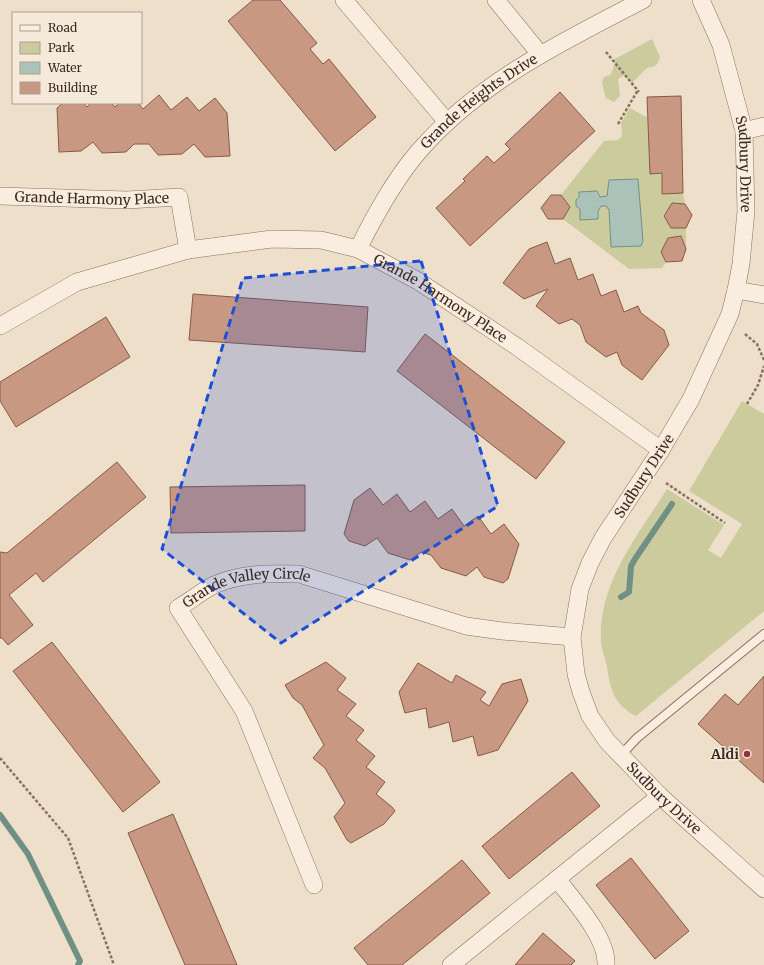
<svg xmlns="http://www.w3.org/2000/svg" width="764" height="965" viewBox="0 0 764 965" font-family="Merriweather,serif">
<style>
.green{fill:#cbcb9e}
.water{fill:#abc2b8;stroke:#719085}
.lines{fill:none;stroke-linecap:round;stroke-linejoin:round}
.stream{stroke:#719085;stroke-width:6}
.building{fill:#c99882;stroke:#875946}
.service-casing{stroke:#89715f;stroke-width:10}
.minor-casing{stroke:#89715f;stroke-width:18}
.path{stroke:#89715f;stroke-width:2.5;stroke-dasharray:3 2;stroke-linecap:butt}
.service{stroke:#f8edde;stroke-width:8}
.minor{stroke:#f8edde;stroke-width:17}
.marked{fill:#1d4ed8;fill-opacity:0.2;stroke:#1d4ed8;stroke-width:3;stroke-dasharray:8 5;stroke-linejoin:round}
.poi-dot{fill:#95323d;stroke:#f5eada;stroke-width:1.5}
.labels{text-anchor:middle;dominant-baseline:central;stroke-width:3;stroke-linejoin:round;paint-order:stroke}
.street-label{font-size:14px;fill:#3b2b22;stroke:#f5eada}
.poi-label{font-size:14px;font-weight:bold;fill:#3b2b22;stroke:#f5eada;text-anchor:end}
</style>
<rect width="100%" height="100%" fill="#eddfca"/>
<path class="green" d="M652,39l8,18c-2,8 -5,10 -13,11l-15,15 -8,-8 -6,4 2,17 -6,6 -8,-4 -4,-15 1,-5 8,-4 4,-11 -2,-3z
M681,96l2,97 2,11 7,11 -6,13v21l-4,12 -16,1 -4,6 -33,1 -66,-50h-15l-7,-11 10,-13h10l43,-54 14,-1 4,-4 -1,-13 9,-15 18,10 -1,-21z
M742,401l22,13v197l-128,105c-22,-11 -26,-27 -29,-50 -2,-8 -6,-18 -6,-26 -3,-57 38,-106 66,-151l57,36 -16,25 13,8 21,-34 -53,-33z"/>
<path class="water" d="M638,179l5,62 -2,5 -30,1 -2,-37 -3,-4h-5l-3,5v8l-18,1v-11l-4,-3v-6l3,-3v-5l18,-1 3,6 7,-1 2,-16z"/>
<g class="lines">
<path class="stream" d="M621,597l8,-5 2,-26 4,-7 37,-55
M0,815l28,39 52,107 -2,4"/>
</g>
<path class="building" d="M253,0h27l37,43 -7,6 13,15 6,-5 47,58 -41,34 -107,-130z
M560,92l35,39 -125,115 -34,-38 29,-27 -2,-2 24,-23 7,7 16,-14 -5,-5z
M159,95l12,15 16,-13 12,14 16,-13 12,15 3,43 -25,1 -11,-13 -12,10 -24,1 -9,-11h-15l-8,8 -24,1 -9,-11 -12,9 -22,1 -2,-44 6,-5h20l4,4 4,-4h20l4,4 5,-4h18l5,6z
M681,96l2,97 -21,1v-21l-12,1 -3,-77z
M551,195h10l9,12 -7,12h-15l-7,-11z
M672,203l13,1 7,11 -6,13h-15l-7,-12z
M681,236l5,13 -4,12 -16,1 -5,-10 7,-14z
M547,242l8,22 15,-6 8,22 15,-6 8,22 15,-6 8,22 14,-6 3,7 23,17 5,15 -27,35 -20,-15 -5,-13 -11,5 -20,-15 -6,-17 -8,-6 -13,5 -23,-18 12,-17 -24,10 -21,-16 26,-34z
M193,294l175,13 -3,45 -176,-12z
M106,317l24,40 -114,70 -16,-26v-19z
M425,334l140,108 -29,37 -139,-108z
M117,462l29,35 -103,85 -7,-9 -27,22 24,30 -25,20 -6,-7h-2v-86l7,1z
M305,485v46l-134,2 -1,-46z
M370,488l13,17 14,-11 13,18 15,-11 13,18 14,-10 12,17 14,-10 13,18 13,-10 15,20 -11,35 -5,4 -19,-6 -7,-10 -11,9 -25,-8 -10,-13 -10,-3 -11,8 -22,-7 -11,-15 -12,8 -16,-5 -5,-7 10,-34z
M52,642l108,140 -37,30 -110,-141z
M326,662l20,16 -9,12 19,14 -10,12 18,14 -8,10 19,16 -9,11 19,15 -9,12 16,13 3,4 -11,13 -33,19 -4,-3 -13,-23 11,-14 -20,-35 -12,-10 11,-13 -22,-40 -9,-7 -8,-13z
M418,663l34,20 4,-8 30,17 -6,8 9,6 13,-22 19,-5 7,22 -30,49 -20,6 -5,-20 -20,6 -4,-20 -20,6 -3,-20 -21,5 -6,-21z
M764,676v107l-66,-59 27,-30 13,11z
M572,772l28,34 -91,73 -27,-33z
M173,814l64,151h-52l-57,-132z
M631,858l58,73 -34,28 -59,-74z
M462,860l28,33 -88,72h-34l-14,-17z
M543,933l32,28 -4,4h-56z"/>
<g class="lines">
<defs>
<path id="service" d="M620,756l17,-18 127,-104"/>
<g id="minor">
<path d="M344,0l103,122"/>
<path d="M496,0l44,54"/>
<path id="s1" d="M701,0l20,45 23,86 2,80 -5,53 -5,26 -6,24 -39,85 -30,51 -58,88 -13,25 -10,26 -8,48 4,37 5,18 9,24 17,25 53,55 104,93"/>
<path d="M744,131l20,-5"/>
<path id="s2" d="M0,196l127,4 52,-3 9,53"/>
<path id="s3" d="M358,249c17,-34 36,-69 61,-98 61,-70 143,-109 224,-151"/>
<path d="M736,290l28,5"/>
<path id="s4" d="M0,326l77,-44 111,-32 84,-11 49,1 37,9 60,32 98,65 145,104"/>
<path d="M557,879l103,-83"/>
<path id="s5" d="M314,885l-70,-174 -66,-103c12,-7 24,-17 36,-23 27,-12 56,-12 85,-11l167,52 36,5 70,6"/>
<path d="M451,965l106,-86c16,21 51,59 49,86"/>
</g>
</defs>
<use href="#service" class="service-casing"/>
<use href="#minor" class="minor-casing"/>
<path class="path" d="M606,52l33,40
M618,124l20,-34
M745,334l12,10 7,16
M747,404l11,-19 6,-19
M666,483l59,40
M0,758l68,80 46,127"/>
<use href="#service" class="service"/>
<use href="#minor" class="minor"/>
</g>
<path class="marked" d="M421,261l77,245 -217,137 -119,-94 81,-271z"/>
<circle class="poi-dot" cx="747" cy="754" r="4"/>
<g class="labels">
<g class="street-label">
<text stroke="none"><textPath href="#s3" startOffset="194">Grande Heights Drive</textPath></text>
<text stroke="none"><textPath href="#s1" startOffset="171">Sudbury Drive</textPath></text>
<text stroke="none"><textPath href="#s2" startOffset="92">Grande Harmony Place</textPath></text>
<text stroke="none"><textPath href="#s4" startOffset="472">Grande Harmony Place</textPath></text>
<text transform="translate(644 476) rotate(-57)">Sudbury Drive</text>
<text stroke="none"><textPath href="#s5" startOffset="384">Grande Valley Circle</textPath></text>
<text stroke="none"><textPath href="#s1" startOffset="878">Sudbury Drive</textPath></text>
</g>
<g class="poi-label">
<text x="739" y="754">Aldi</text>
</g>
</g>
<rect x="12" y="12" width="130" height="92" fill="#f5eada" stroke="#ab9e90"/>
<rect x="20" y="25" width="20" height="6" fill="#f8edde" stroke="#ab9e90"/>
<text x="48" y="32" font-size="12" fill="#3b2b22">Road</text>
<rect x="20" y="42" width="20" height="12" fill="#cbcb9e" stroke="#ab9e90"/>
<text x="48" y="52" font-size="12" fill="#3b2b22">Park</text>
<rect x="20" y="62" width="20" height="12" fill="#abc2b8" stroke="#ab9e90"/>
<text x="48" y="72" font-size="12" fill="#3b2b22">Water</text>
<rect x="20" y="82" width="20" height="12" fill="#c99882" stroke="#ab9e90"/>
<text x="48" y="92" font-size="12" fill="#3b2b22">Building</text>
</svg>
